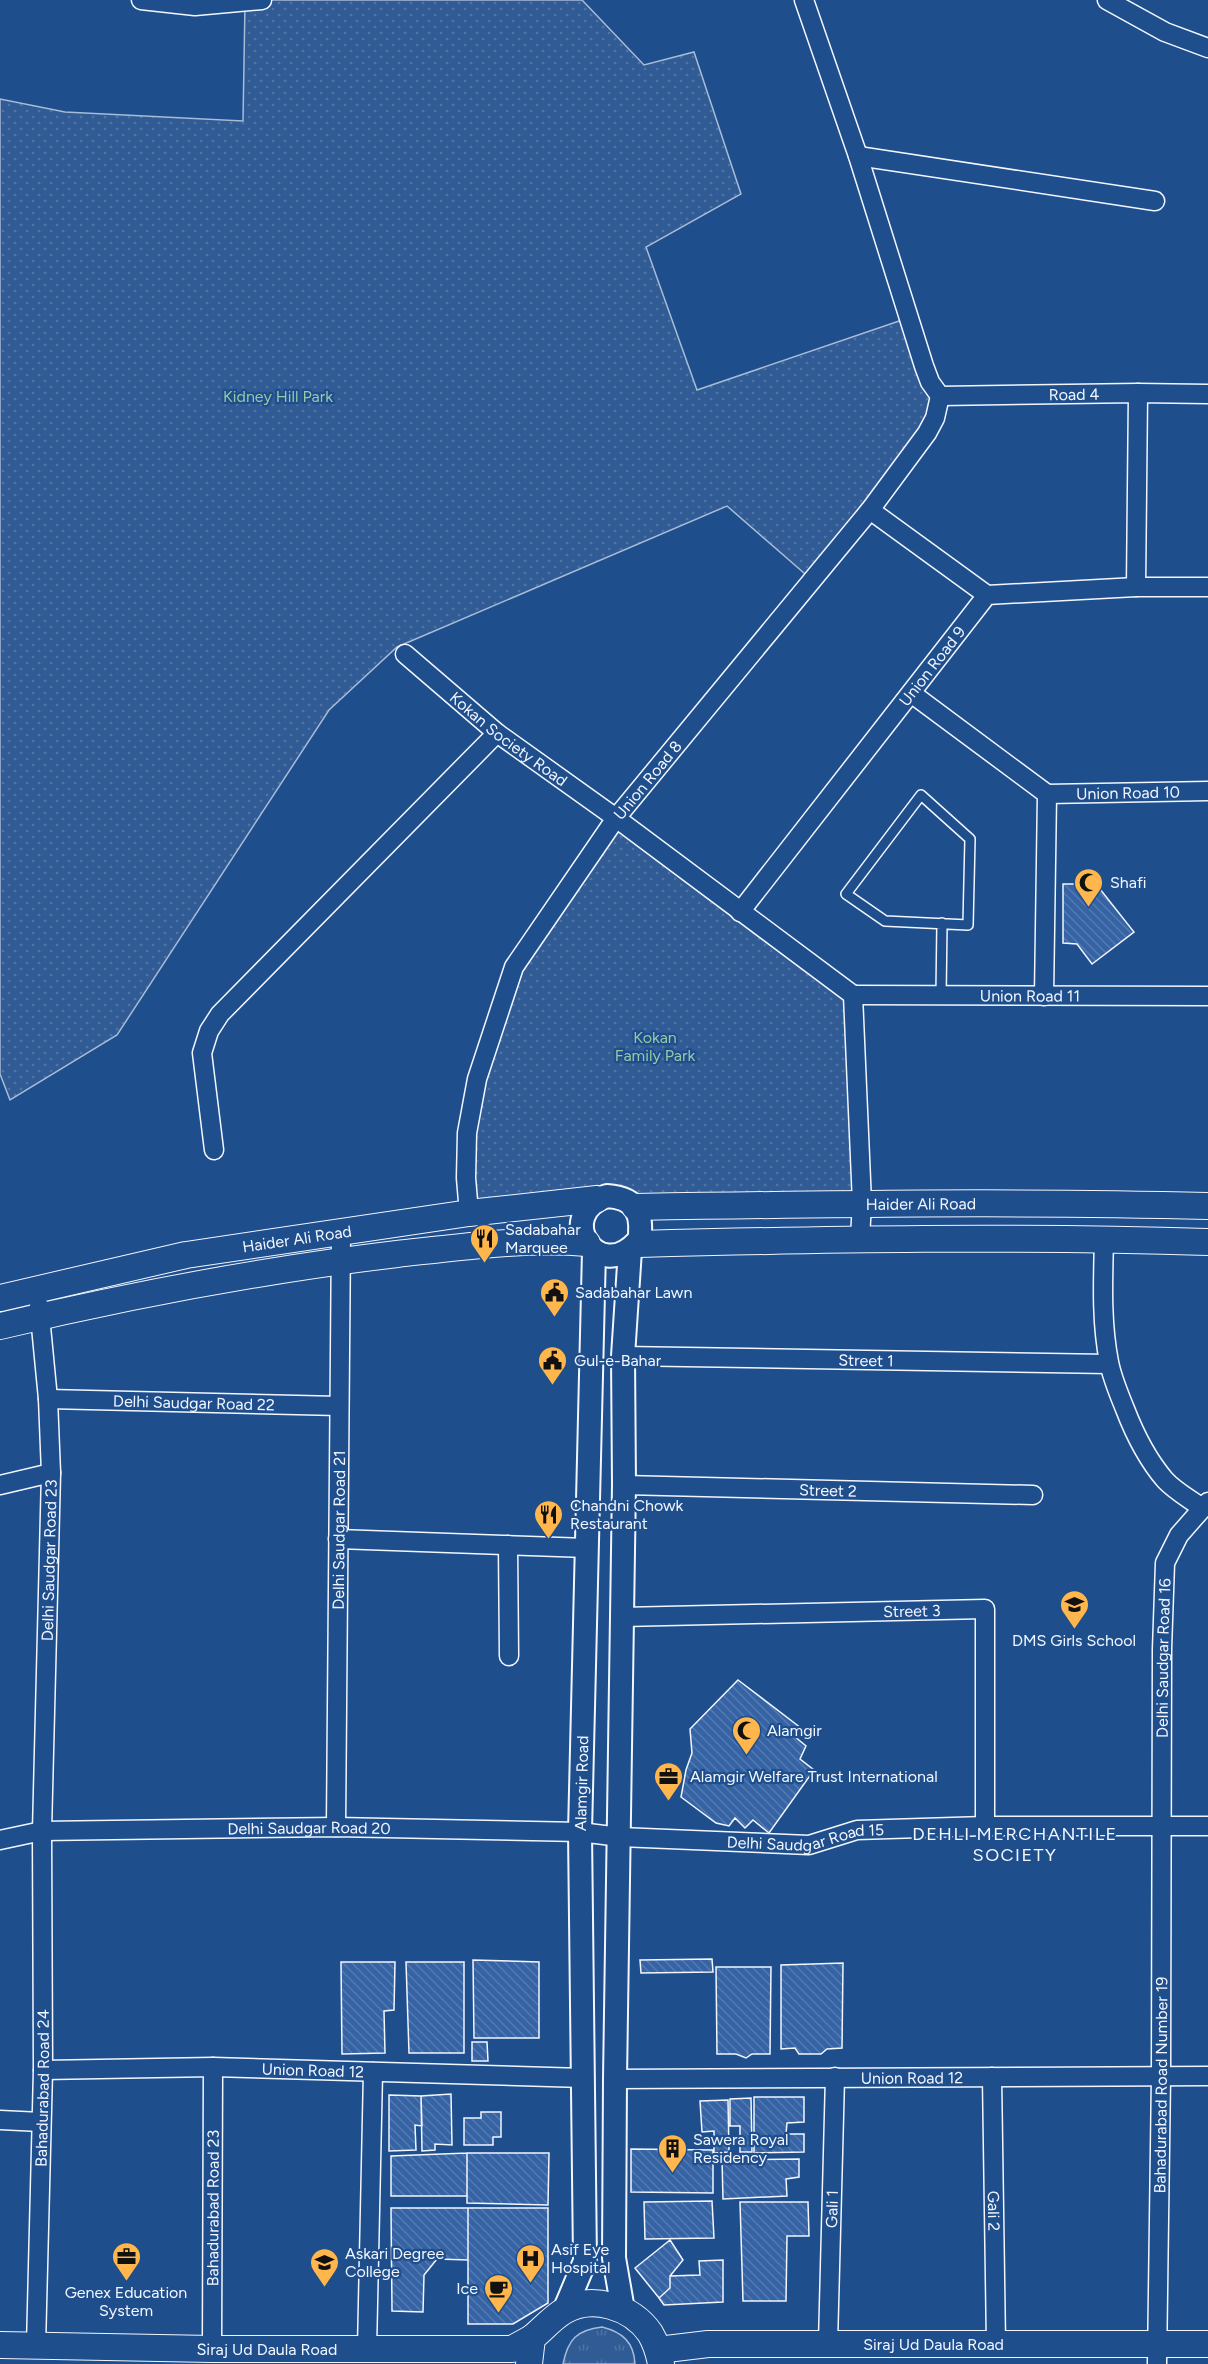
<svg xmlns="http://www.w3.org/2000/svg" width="1208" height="2364" viewBox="0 0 1208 2364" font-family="Figtree,sans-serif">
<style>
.grass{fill:url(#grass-tufts);stroke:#a8bbd7;stroke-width:1.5}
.park{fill:url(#park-dots);stroke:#a8bbd7;stroke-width:1.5}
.building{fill:url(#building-back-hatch);stroke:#f2f6ff;stroke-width:1.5}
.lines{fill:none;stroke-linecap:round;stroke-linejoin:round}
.service-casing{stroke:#f2f6ff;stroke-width:12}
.minor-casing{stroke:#f2f6ff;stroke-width:21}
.tertiary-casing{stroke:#f2f6ff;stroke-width:26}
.secondary-casing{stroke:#f2f6ff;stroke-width:28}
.service{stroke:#1f4e8c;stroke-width:9}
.minor{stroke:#1f4e8c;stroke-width:18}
.tertiary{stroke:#1f4e8c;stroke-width:22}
.secondary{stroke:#1f4e8c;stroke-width:26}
.labels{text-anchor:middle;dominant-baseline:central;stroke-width:4.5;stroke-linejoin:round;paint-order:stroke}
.street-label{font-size:16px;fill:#f2f6ff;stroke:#1f4e8c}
.park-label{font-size:16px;fill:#97c8a6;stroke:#1f4e8c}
.poi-label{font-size:16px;fill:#f2f6ff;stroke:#1f4e8c;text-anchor:start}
.neighbourhood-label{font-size:18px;letter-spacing:1.5px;fill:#f2f6ff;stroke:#1f4e8c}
</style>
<defs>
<pattern id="grass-tufts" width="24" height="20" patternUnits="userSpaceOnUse" patternTransform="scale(1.5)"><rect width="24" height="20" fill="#305b95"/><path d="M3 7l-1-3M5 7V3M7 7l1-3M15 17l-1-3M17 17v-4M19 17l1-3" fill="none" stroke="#4e73a5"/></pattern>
<pattern id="park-dots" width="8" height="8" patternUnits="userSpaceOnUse" patternTransform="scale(1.5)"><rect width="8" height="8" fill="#305b95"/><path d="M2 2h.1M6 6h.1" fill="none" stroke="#4e73a5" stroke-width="1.8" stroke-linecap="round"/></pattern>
<pattern id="building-back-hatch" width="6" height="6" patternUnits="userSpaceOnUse" patternTransform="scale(1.5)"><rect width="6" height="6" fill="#3563a3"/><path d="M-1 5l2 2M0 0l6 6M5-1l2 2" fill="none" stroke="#537ab1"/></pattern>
</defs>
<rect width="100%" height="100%" fill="#1f4e8c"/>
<path class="grass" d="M602,2327c20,5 32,15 33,37h-72c5,-25 14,-34 39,-37z"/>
<path class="park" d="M254,0h328l62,65 50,-13 47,142 -95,53 51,143 211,-72 32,78 -19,45 -109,139 -85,-74 -330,141 -68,63 -212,325 -107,65 -10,-26v-975l65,13 178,9 2,-118z
M616,818l237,177 9,208 -309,1 -84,9 -2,-80 47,-166z"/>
<path class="building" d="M1063,884h33l38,48 -42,32 -15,-20 -14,-1z
M738,1680l63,48 -7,8 12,10 -6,13 14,11 -45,63 -16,-13 -8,8 -10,-10 -6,8 -13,-3 -35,-26 5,-27 6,-17 -2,-24z
M712,1959l1,13 -72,1 -1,-13z
M473,1960l66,2v76h-65z
M341,1962h54l-1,48 -10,1 1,42 -43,1z
M406,1962h58v91h-55z
M843,1963l-1,85 -15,1 -6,5h-22l-4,-6 -14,1v-84z
M716,1967h55l-1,87h-18l-6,4 -10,-4h-19z
M472,2042h15l1,19h-16z
M451,2094l1,51 -17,-1v6l-13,1 -1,-55z
M389,2095l32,1 1,30 -7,-1 1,25 -27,1z
M754,2097h50v25l-17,1 -1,11h18v18l-50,1z
M751,2098l1,54h-12v-26h-10v-27z
M728,2100l1,52 -15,1v-22l-12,1 -2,-31z
M481,2112h20v25h-8v8h-29v-27h17z
M631,2149l82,1v43l-82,-1z
M467,2153h82l-1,52 -81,-2z
M467,2153v43h-76v-40z
M799,2159v18l-13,2 1,17 -64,3 -1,-39z
M712,2201l2,37 -69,1 -1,-37z
M740,2202h68l1,34h-22l-1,65h-43z
M391,2208h77v52l-31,-1 -13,16 -1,37 -31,-1z
M468,2208h80v95l-35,21h-45z
M670,2240l13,20 -13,16v12l-11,10 -24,-30z
M723,2260v42l-59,3 -5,-7 11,-10v-12l30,-1 -1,-14z"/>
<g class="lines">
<defs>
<path id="service" d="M921,795l49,44 -2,86 -83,-4 -39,-27z
M941,996l1,-73"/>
<g id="minor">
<path d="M141,0l54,6 67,-6"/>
<path d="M804,0l54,156 66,210 6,16 10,14"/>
<path d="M1107,0l58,32 43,16"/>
<path d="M858,156l297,45"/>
<path id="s1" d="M940,396l198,-3 70,1"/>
<path d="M870,510l117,85"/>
<path d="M1136,587l2,-194"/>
<path id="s2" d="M405,654l92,79 119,85 237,177"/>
<path d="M911,693l136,101 -3,202"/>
<path id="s3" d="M1047,794l161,-3"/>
<path id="s4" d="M740,912l247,-317 149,-8h72"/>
<path id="s5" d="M853,995l355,1"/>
<path d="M853,995l9,208 -2,35"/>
<path d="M214,1150l-12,-97 7,-22 11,-17 277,-281"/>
<path id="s6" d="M469,1213l-3,-35 1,-45 10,-54 37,-112 102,-149 254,-308 57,-77 8,-15 5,-22"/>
<path d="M1104,1239c-1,41 -3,82 5,123 3,16 10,32 16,47 10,26 22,50 40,71 10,11 25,19 37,28"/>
<path id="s7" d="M623,1356l486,8"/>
<path id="s8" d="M48,1399l291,7"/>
<path d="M0,1485l51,-12"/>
<path id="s9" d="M624,1485l409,10"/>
<path d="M338,1539l249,9"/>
<path d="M508,1545l1,111"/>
<path id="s10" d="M622,1617l363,-8v217"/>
<path id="s11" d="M336,1827l5,-595"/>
<path id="s12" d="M0,1840l42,-9 294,-4 244,5 40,5 189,8 48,-15 128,-4h223"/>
<path id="s13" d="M43,2070l170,-3 370,11"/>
<path id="s14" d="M992,2077l4,267"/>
<path id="s15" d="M615,2079l593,-3"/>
<path d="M0,2120l41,2"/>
<path id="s16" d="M828,2343l7,-266"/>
<path id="s17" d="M36,2346l7,-276 -1,-239 9,-358 -3,-74 -9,-93"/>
<path id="s18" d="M212,2349l1,-282"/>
<path d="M367,2349l6,-277"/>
<path id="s19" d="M1157,2364l4,-288 1,-427 3,-86 14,-28 29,-33"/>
</g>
<g id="tertiary">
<path d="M607,1196c32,2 36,20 32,48l-2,-2c-40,43 -84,-28 -30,-46z"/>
<path d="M623,2310l-9,-52 1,-179 9,-594 -1,-129 7,-106"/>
<path id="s20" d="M564,2311l21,-50 -5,-429 14,-581"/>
</g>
<g id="secondary">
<path id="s21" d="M635,1207c191,-3 382,-6 573,-1"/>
<path d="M639,1244c190,-5 379,-8 569,-2"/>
<path id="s22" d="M0,1298l186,-43 283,-42 128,-14"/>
<path d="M0,1326c131,-31 263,-56 397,-72 63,-7 127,-16 190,-11"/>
<path id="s23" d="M0,2345l212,4h300l20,-11"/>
<path id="s24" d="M658,2350l50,-6h500"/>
<path d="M529,2364l3,-26c10,-8 20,-20 32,-27 28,-17 68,-4 86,22 6,10 9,20 11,31"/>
</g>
</defs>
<use href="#service" class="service-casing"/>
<use href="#minor" class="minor-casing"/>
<use href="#tertiary" class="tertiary-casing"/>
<use href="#secondary" class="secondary-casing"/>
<use href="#service" class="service"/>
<use href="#minor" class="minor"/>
<use href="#tertiary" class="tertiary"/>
<use href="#secondary" class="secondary"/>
</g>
<defs>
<symbol id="mosque-pin" viewBox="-11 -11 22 30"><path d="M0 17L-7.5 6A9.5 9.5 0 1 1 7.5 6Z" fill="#ffb74d" stroke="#1f4e8c"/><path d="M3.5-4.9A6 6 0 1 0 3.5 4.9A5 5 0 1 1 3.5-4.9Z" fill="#111"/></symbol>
<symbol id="restaurant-pin" viewBox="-11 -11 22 30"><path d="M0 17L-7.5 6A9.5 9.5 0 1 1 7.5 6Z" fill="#ffb74d" stroke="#1f4e8c"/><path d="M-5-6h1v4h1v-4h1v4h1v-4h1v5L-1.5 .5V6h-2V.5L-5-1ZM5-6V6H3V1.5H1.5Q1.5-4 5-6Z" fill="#111"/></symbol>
<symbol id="civic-pin" viewBox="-11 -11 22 30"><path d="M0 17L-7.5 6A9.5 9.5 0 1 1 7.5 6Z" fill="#ffb74d" stroke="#1f4e8c"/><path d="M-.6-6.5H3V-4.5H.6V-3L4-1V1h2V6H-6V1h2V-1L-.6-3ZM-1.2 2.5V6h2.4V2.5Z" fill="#111"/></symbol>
<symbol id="school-pin" viewBox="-11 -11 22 30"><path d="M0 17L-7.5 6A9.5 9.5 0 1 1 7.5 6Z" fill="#ffb74d" stroke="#1f4e8c"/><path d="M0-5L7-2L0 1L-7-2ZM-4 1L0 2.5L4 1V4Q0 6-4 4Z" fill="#111"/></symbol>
<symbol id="office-pin" viewBox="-11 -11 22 30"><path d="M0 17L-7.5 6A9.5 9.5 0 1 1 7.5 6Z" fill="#ffb74d" stroke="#1f4e8c"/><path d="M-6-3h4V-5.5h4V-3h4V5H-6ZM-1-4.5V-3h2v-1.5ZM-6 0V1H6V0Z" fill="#111"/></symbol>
<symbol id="building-pin" viewBox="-11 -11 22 30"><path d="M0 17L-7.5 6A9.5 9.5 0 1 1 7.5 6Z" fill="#ffb74d" stroke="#1f4e8c"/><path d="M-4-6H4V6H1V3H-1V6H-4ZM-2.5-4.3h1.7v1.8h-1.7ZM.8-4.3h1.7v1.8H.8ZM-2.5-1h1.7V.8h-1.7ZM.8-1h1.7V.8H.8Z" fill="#111"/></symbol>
<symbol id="hospital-pin" viewBox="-11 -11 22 30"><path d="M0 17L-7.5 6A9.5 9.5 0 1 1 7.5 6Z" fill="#ffb74d" stroke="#1f4e8c"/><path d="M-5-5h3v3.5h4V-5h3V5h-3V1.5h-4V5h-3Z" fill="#111"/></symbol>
<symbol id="university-pin" viewBox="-11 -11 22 30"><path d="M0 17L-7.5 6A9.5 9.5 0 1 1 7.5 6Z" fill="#ffb74d" stroke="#1f4e8c"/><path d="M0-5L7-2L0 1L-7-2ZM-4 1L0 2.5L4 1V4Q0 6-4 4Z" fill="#111"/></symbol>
<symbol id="cafe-pin" viewBox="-11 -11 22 30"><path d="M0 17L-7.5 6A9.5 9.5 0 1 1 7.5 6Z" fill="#ffb74d" stroke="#1f4e8c"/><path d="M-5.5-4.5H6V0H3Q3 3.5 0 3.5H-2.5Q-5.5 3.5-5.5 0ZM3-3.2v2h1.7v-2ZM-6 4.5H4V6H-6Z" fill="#111"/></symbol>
</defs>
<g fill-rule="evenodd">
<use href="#mosque-pin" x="1072" y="866" width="33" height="45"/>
<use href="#restaurant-pin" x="468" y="1222" width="33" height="45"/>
<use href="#civic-pin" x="538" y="1276" width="33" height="45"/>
<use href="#civic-pin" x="536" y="1344" width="33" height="45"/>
<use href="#restaurant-pin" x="532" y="1498" width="33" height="45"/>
<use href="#school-pin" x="1058" y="1588" width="33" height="45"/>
<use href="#mosque-pin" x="730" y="1714" width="33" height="45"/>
<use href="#office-pin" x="652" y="1760" width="33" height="45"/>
<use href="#building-pin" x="656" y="2132" width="33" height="45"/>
<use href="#office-pin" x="110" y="2240" width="33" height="45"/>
<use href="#hospital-pin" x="514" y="2242" width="33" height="45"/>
<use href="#university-pin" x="308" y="2246" width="33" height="45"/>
<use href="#cafe-pin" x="482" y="2272" width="33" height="45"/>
</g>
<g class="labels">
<g class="street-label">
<text stroke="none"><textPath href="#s1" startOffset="134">Road 4</textPath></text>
<text stroke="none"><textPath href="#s4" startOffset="312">Union Road 9</textPath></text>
<text stroke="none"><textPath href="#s2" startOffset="134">Kokan Society Road</textPath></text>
<text stroke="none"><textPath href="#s6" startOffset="483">Union Road 8</textPath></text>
<text stroke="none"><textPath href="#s3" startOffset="81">Union Road 10</textPath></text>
<text stroke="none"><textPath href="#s5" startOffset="177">Union Road 11</textPath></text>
<text stroke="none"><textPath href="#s21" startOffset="286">Haider Ali Road</textPath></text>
<text stroke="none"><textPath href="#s22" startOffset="303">Haider Ali Road</textPath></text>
<text stroke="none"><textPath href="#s7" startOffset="243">Street 1</textPath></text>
<text stroke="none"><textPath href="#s8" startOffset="146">Delhi Saudgar Road 22</textPath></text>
<text stroke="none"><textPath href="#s9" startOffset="204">Street 2</textPath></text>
<text stroke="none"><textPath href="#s11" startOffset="297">Delhi Saudgar Road 21</textPath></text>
<text stroke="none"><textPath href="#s17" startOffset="786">Delhi Saudgar Road 23</textPath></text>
<text stroke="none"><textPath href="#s10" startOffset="290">Street 3</textPath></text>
<text stroke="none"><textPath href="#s19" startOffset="706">Delhi Saudgar Road 16</textPath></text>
<text stroke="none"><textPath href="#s20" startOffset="532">Alamgir Road</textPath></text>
<text stroke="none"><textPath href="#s12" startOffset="310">Delhi Saudgar Road 20</textPath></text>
<text stroke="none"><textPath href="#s12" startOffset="808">Delhi Saudgar Road 15</textPath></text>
<text stroke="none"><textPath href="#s13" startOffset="270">Union Road 12</textPath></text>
<text stroke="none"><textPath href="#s15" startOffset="297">Union Road 12</textPath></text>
<text stroke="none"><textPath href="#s19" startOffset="279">Bahadurabad Road Number 19</textPath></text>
<text stroke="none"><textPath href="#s17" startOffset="258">Bahadurabad Road 24</textPath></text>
<text stroke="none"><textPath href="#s18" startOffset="141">Bahadurabad Road 23</textPath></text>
<text stroke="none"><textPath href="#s16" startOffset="134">Gali 1</textPath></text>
<text stroke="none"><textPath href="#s14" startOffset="134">Gali 2</textPath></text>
<text stroke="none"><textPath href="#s24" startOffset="276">Siraj Ud Daula Road</textPath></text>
<text stroke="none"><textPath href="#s23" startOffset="267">Siraj Ud Daula Road</textPath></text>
</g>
<g class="park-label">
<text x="278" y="396">Kidney Hill Park</text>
<text x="655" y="1037">Kokan<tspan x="655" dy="18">Family Park</tspan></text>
</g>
<g class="poi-label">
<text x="1110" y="882">Shafi</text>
<text x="505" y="1229">Sadabahar<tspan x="505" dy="18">Marquee</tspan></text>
<text x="575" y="1292">Sadabahar Lawn</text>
<text x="574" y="1360">Gul-e-Bahar</text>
<text x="570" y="1505">Chandni Chowk<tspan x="570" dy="18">Restaurant</tspan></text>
<text x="1074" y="1640" text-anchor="middle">DMS Girls School</text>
<text x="767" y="1730">Alamgir</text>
<text x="690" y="1776">Alamgir Welfare Trust International</text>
<text x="693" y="2139">Sawera Royal<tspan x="693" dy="18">Residency</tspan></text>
<text x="551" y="2249">Asif Eye<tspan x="551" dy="18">Hospital</tspan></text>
<text x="345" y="2253">Askari Degree<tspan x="345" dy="18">College</tspan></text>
<text x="478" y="2288" text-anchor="end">Ice</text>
<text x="126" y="2292" text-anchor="middle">Genex Education<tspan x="126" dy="18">System</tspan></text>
</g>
<g class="neighbourhood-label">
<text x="1015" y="1834">DEHLI MERCHANTILE<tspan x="1015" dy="21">SOCIETY</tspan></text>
</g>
</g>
</svg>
